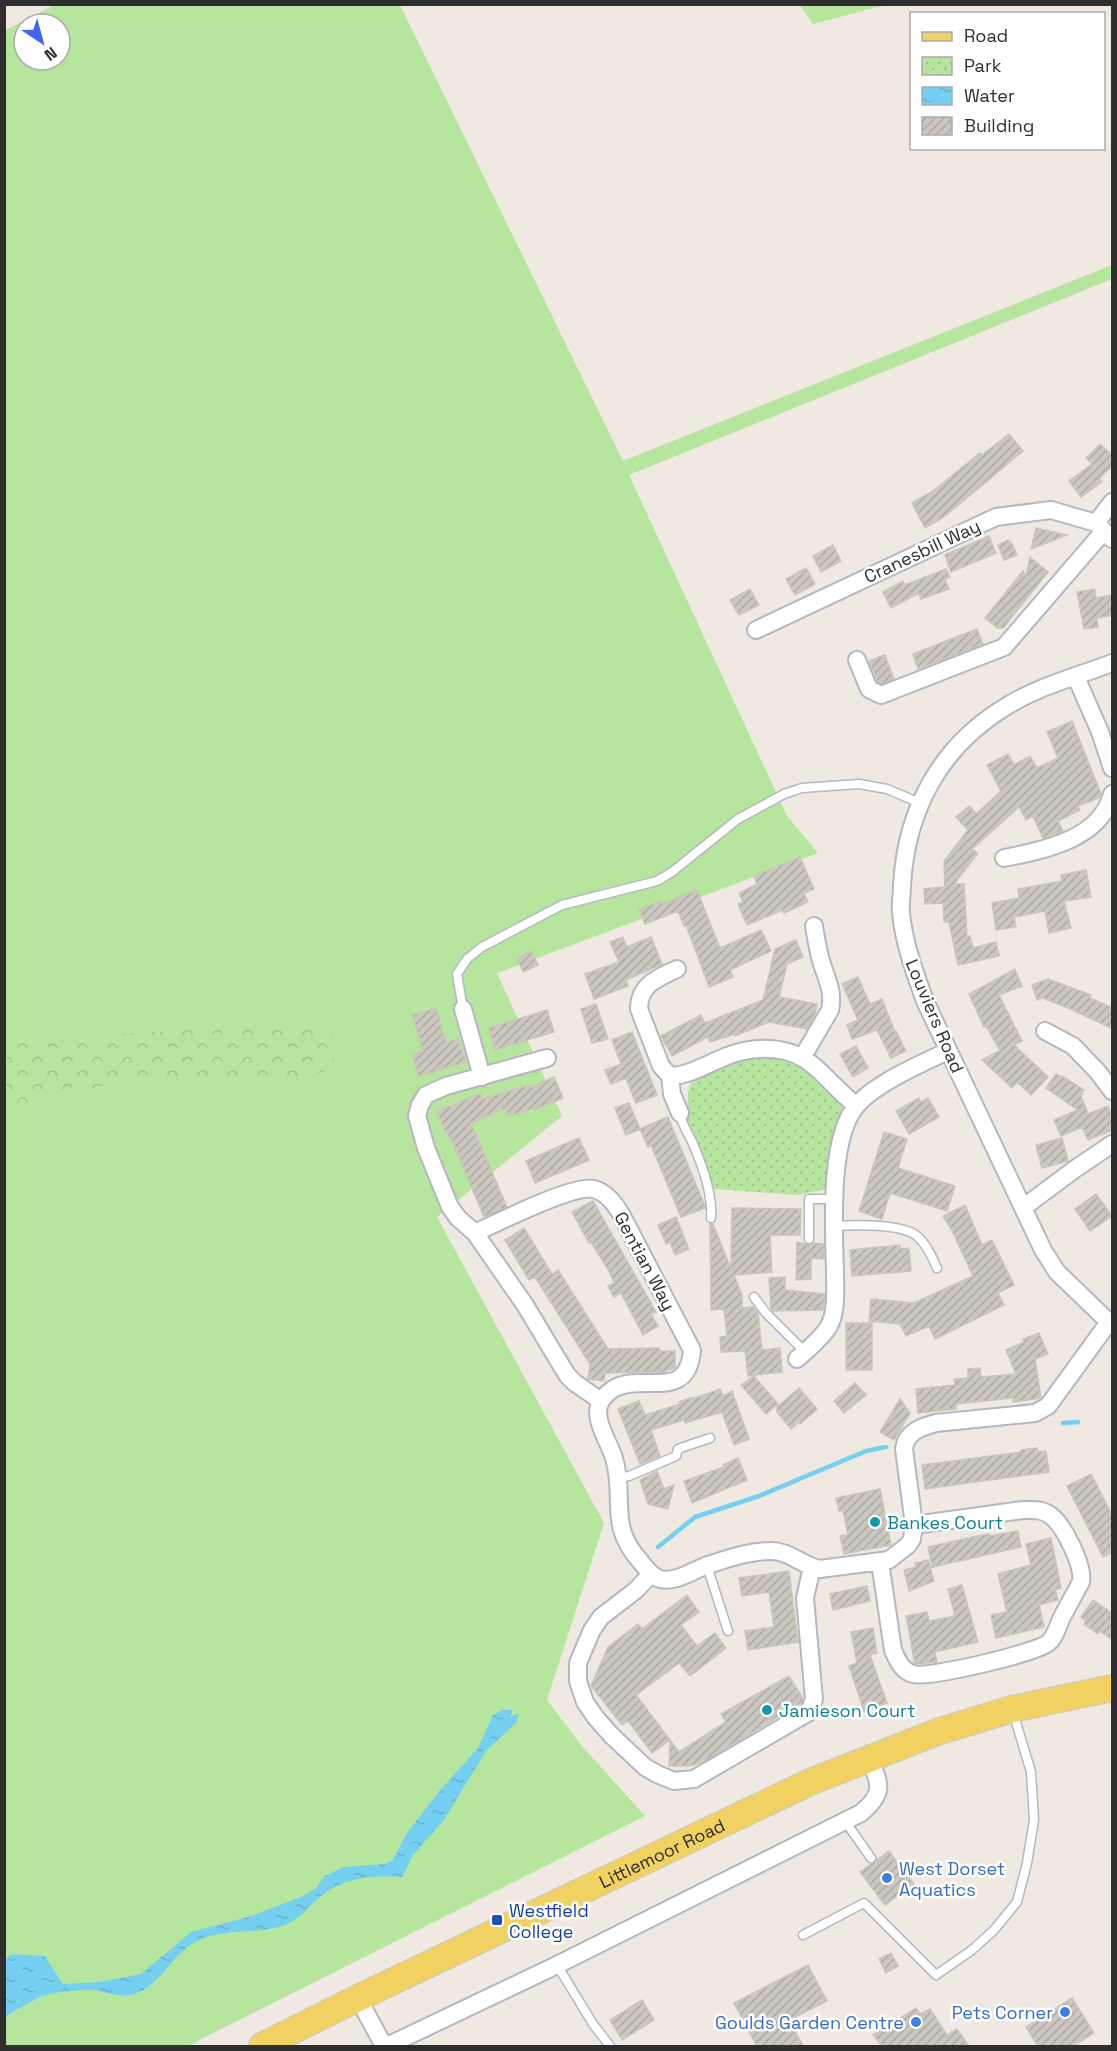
<svg xmlns="http://www.w3.org/2000/svg" width="1117" height="2051" viewBox="0 0 1117 2051" font-family="'Space Grotesk',sans-serif">
<style>
.grass{fill:#b6e59e;fill-rule:evenodd}
.forest{fill:url(#forest-crowns)}
.park{fill:url(#park-dots)}
.water{fill:url(#water-ripples)}
.lines{fill:none;stroke-linecap:round;stroke-linejoin:round}
.stream{stroke:#75cff0;stroke-width:4.5}
.building{fill:url(#building-hatch);stroke:#cbc5ba;stroke-width:1.5}
.service-casing{stroke:#b4b7c1;stroke-width:11}
.minor-casing{stroke:#b4b7c1;stroke-width:20}
.primary-casing{stroke:#c9c9c9;stroke-width:28}
.service{stroke:#fff;stroke-width:8}
.minor{stroke:#fff;stroke-width:16}
.primary{stroke:#f2d163;stroke-width:26}
.culture-dot{fill:#0f9aa8;stroke:#fff;stroke-width:2}
.shop-dot{fill:#3f7fe0;stroke:#fff;stroke-width:2}
.transit-dot{fill:#1a4fb4;stroke:#fff;stroke-width:2}
.labels{text-anchor:middle;dominant-baseline:central;stroke-width:5;stroke-linejoin:round;paint-order:stroke}
.street-label{font-size:18px;fill:#2e2e2e;stroke:#fff}
.culture-label{font-size:18px;fill:#0d838f;stroke:#fff;text-anchor:start}
.shop-label{font-size:18px;fill:#366cbe;stroke:#fff;text-anchor:end}
.transit-label{font-size:18px;fill:#164399;stroke:#fff;text-anchor:start}
</style>
<defs>
<pattern id="forest-crowns" width="20" height="18" patternUnits="userSpaceOnUse" patternTransform="scale(1.5)"><rect width="20" height="18" fill="#b6e59e"/><path d="M2 6a3 3 0 1 1 6 0M12 15a3 3 0 1 1 6 0" fill="none" stroke="#9dc588"/></pattern>
<pattern id="park-dots" width="8" height="8" patternUnits="userSpaceOnUse" patternTransform="scale(1.5)"><rect width="8" height="8" fill="#b6e59e"/><path d="M2 2h.1M6 6h.1" fill="none" stroke="#9dc588" stroke-width="1.8" stroke-linecap="round"/></pattern>
<pattern id="water-ripples" width="26" height="14" patternUnits="userSpaceOnUse" patternTransform="scale(1.5)"><rect width="26" height="14" fill="#75cff0"/><path d="M2 4q2-2 4 0t4 0M15 11q2-2 4 0t4 0" fill="none" stroke="#66b2ce"/></pattern>
<pattern id="building-hatch" width="6" height="6" patternUnits="userSpaceOnUse" patternTransform="scale(1.5)"><rect width="6" height="6" fill="#cbc7bf"/><path d="M-1 1l2-2M0 6l6-6M5 7l2-2" fill="none" stroke="#afaba4"/></pattern>
</defs>
<rect width="100%" height="100%" fill="#efe9e1"/>
<path class="grass" d="M54,5h346l223,456 489,-196v14l-483,196 158,341 31,37 -321,120 65,143 -125,101 167,306 -57,177 35,46 63,70 -444,223 -11,7h-185l-1,-2015zM24,24h36v36h-36z
M800,5h85l-72,19z"/>
<path class="forest" d="M323,1023l12,13 3,17 -11,17 -36,13 -82,-7 -102,9 -102,23v-68z"/>
<path class="park" d="M779,1057l31,14 30,32 3,6 -12,49 -4,31 -30,6 -83,-6 -17,-49 -10,-18 1,-30 3,-9 26,-14 22,-8z"/>
<path class="water" d="M502,1710h11l-3,7 9,-4 -2,9 -31,29 -42,69 -31,35 -11,22c-29,-2 -59,0 -82,20 -9,8 -20,21 -31,26 -30,14 -67,2 -97,21 -22,14 -32,42 -58,50 -15,5 -29,-4 -44,-4 -12,0 -39,2 -50,7 -12,6 -24,13 -35,20v-57l6,-6 34,2 18,28 37,-2 41,-8 50,-42 57,-15 53,-20 14,-8 10,-13 18,-9 41,-3 8,-3 15,-28 29,-38 42,-47 15,-33z"/>
<g class="lines">
<path class="stream" d="M1063,1423l15,-1
M658,1547l37,-30 64,-21 107,-45 20,-4"/>
</g>
<path class="building" d="M1009,434l14,17 -79,66 -19,11 -13,-25 21,-12 47,-38 2,2z
M1100,444l13,12v9l-14,14 3,3 -21,15 -12,-16 23,-17 -6,-6z
M1036,528l31,7 -36,14z
M989,536l7,17 -45,19 -6,-17z
M1008,540l4,4 5,11 -13,5 -6,-15z
M833,545l8,16 -20,11 -8,-16z
M1030,557l18,15 -45,56h-5l-13,-10 38,-47 3,6z
M806,568l9,16 -20,11 -9,-16z
M946,569l4,8 -5,2 4,10 -28,10 -2,-6 -28,15 -8,-16 20,-11 2,4z
M750,589l9,16 -20,10 -9,-15z
M1095,589l1,9 17,-3v20l-16,3 1,9 -14,2 -7,-37z
M977,629l6,15 -65,25 -5,-15z
M885,655l9,24 -12,5 -5,-3 -8,-20z
M1072,721l29,73 -2,4 -21,8 2,4 -22,11 5,10 -20,7 -10,-22 -7,4 -7,-13 -47,42 6,4 -24,31h10l3,53 3,-1 3,12 23,-6 3,14 -41,9 -9,-43h-5l-1,-19 -18,1 -1,-15 21,-2 -1,-26 24,-31 -12,-13 13,-11 7,8 25,-23 -14,-26 21,-11 6,11 16,-9 7,12 21,-10 -11,-26z
M800,857l14,32 -10,4 4,9 -24,11 -1,-3 -36,15 -9,-21 5,-2 -4,-9 18,-9 -3,-8z
M1086,870l5,27 -27,4 7,27 -22,5 -4,-22 -31,6 2,10 -20,3 -4,-27 27,-5 -1,-9 44,-8 -1,-6z
M697,890l23,58 41,-18 10,21 -41,19 3,7 -24,10 -23,-62 -2,1 -6,-15 -33,13 -6,-14 22,-9 1,3z
M623,937l4,10 24,-10 11,27 -36,16 2,6 -34,13 -9,-25 34,-12 -9,-20z
M796,940l7,17 -16,7 -8,33 38,7 -2,10 -8,15 -38,-7 -34,14v-2l-25,8 -2,-5 -36,19 -11,-20 40,-21 4,8 58,-23 12,-51z
M531,951l7,14 -15,7 -6,-14z
M1015,969l7,17 -23,9 23,46 -8,4 34,32 -17,18 -14,-13 -5,6 -30,-28 18,-9 -14,-25 -2,1 -15,-33z
M858,977l12,27 12,-5 13,33 1,-1 10,20 -15,7 -14,-28 -25,9 -5,-14 11,-5 -16,-36z
M1048,979l43,16 -1,3 23,10v21l-47,-22 -24,-9 -5,2 -5,-15z
M596,1004l12,35 -16,4 -11,-34z
M436,1008l10,35 12,-4 8,23 -47,14 -7,-22 11,-3 -11,-36z
M547,1010l7,22 -59,18 -6,-22z
M632,1032l25,63 -21,8 -10,-25 -15,6 -6,-14 16,-6 -9,-24z
M856,1046l12,22 -15,9 -13,-23z
M1056,1074l5,3 1,-1 22,14 -3,6 7,18 20,-8 5,12v12l-25,10 -6,-13 -21,9 -7,-16 24,-10 -32,-22z
M554,1077l9,21 -22,9 -33,9 -3,-8 -34,15 36,84 -23,10 -28,-67 -9,-17 -1,1 -9,-22 43,-19 2,6 47,-14 1,3z
M919,1098l2,4 7,-4 11,19 -30,17 -13,-23z
M629,1103l11,26 -14,6 -11,-27z
M668,1117l36,87 1,4 -24,9 -30,-72 -3,2 -8,-18z
M884,1132l23,7 -9,29 57,18 -8,25 -57,-18 -8,26 -23,-8z
M579,1138l10,22 -54,23 -9,-22z
M1062,1138l6,23 -26,7 -6,-23z
M1096,1194l16,22 -22,15 -15,-22z
M593,1201l63,111 -5,2 7,12 -15,9 -22,-42 -7,4 -6,-11 6,-3 -5,-12 -18,-29 -2,1 -17,-31z
M965,1205l17,40 10,-5 22,45 -16,8 6,12 -69,34 -6,-13 -23,10 -6,-12 -31,-3 2,-22 43,4 59,-27 -21,-45 -9,-15z
M732,1208l69,1 -1,26h-30l2,37 -38,3 8,20v13l11,-1 5,6 4,37 18,-2 2,24 -34,4 -3,-25 -24,1 -1,-15 7,-1 -3,-27 -13,1 -1,-86h3l18,45z
M676,1217l13,32 -14,6 -5,-13 -4,2 -8,-19z
M524,1228l28,46 6,-4 50,79 51,-1v3h16v17l-12,4 -58,1 -1,8 -16,-2 2,-15 -55,-87 -6,3 -24,-40z
M797,1242l11,3 6,-2 10,1v15l-13,-1v21l-15,1z
M900,1245v4l9,-1 2,23 -59,5 -2,-26z
M785,1277v13l40,4 -2,16 -50,1 -2,-2 -2,-31z
M846,1323h26v47h-26z
M1039,1333l9,21 -13,5 6,39 -28,4v-4l-57,6v5l-38,4 -2,-24 39,-4 -1,-6 14,-1v-9l12,-1 1,9 35,-3 -10,-24 18,-8 -1,-3z
M754,1376l24,28 -12,10 -25,-29z
M855,1383l11,12 -22,18 -10,-12z
M799,1388l18,21 -17,15 -1,-2 -8,7 -14,-17v-5z
M720,1389l3,7 9,-5 17,48 -15,6 -12,-33 -37,11 -1,-3 -33,10 9,26 -20,8 -22,-55 21,-8 6,14 35,-11 -1,-2 15,-5 1,1z
M900,1399l10,14 -16,27 -14,-8z
M1038,1448v4l8,-1 3,21 -124,17 -3,-24 99,-13v-2z
M738,1458l9,22 -55,23 -8,-22 40,-14 -1,-2z
M657,1471l7,18 10,-4 -6,24 -20,-5 -8,-24z
M1091,1474l22,43v35l-10,5 -36,-71z
M880,1489l11,56 -47,9 -4,-18 8,-1 -5,-24h-4l-3,-13z
M1018,1531l3,16 -89,20 -4,-20 40,-9 21,-4v2z
M1051,1538l10,50 -6,2 3,10 -19,5 5,22 -48,11 -5,-23 16,-3 -9,-38 33,-9 -5,-21z
M928,1560l6,21 -25,10 -5,-21 12,-3 -1,-4z
M789,1571l9,71 -50,8 -3,-19 29,-4 -5,-35 -27,4 -3,-18z
M962,1585l16,57 -43,10 2,10 -22,2 -9,-48 21,-4 2,9 26,-5 -7,-27z
M867,1586l3,15 -37,9 -3,-16z
M687,1595l12,17 -18,13 16,21 18,-13 11,15 -36,28 -11,-13 -43,32 43,57 47,-30 -5,-8 68,-38 14,23 -2,4 -98,59 -14,4h-20l1,-26 -18,13 -24,-32 -6,4 -31,-39 17,-39 30,-23 4,5z
M1093,1600l20,14v26l-13,-9 -2,3 -14,-10 2,-3 -5,-4z
M873,1628l4,25 -7,2 17,48 -23,8 -15,-45 8,-3 -6,-31z
M889,1851l25,33 -29,21 -25,-33z
M891,1953l7,13 -12,7 -7,-14z
M808,1965l19,36 -38,19 14,26h-46l-23,-43z
M1072,1998l22,35 -21,13h-35l-12,-19z
M642,2000l12,20 -32,20 -12,-20z
M916,2008l4,6 10,-5 17,26 10,-6 12,17h-87l-9,-11z"/>
<g class="lines">
<defs>
<path id="service" d="M463,1009l-6,-35 10,-15 15,-12 80,-42 95,-24 15,-9 66,-53 46,-25 18,-6 57,-4 28,5 33,14
M680,1113c1,11 9,21 13,31 10,23 20,50 18,74
M834,1226c20,-1 67,-3 83,10 10,9 15,21 20,32
M809,1239v-40h26
M754,1297l12,16 39,39
M618,1478l11,-2 47,-20 2,-7 32,-11
M707,1566l21,65
M845,1821l26,37
M803,1935l61,-32 72,72 36,-25 22,-20 23,-28 10,-39 7,-43 -3,-48 -18,-60
M557,1965l36,59 17,22"/>
<path id="minor" d="M1096,523l16,-21
M756,630l240,-113 55,-7 45,13 16,16
M857,660l12,29 12,6 123,-48 100,-116
M1112,663c-34,13 -73,23 -105,43 -67,40 -101,104 -105,180 0,9 -2,19 -1,27 3,31 14,60 24,88l118,249 14,22 55,53
M1076,677l24,55 12,36
M1004,858c40,-8 97,-19 108,-64
M677,969c-20,9 -38,16 -38,40l22,57 9,10 2,18 8,19
M463,1009l19,68
M1045,1031l28,15 25,26 14,19
M547,1058l-101,28 -20,9 -6,10 -3,11 9,32 24,59 8,11 17,15 50,72 42,70 8,8 26,18
M802,1058l28,-48c4,-18 -3,-30 -8,-46 -4,-12 -6,-26 -8,-38
M670,1076c19,0 39,-13 57,-20 29,-11 64,-11 88,11 14,12 26,27 41,38
M1024,1207l51,-38 37,-25
M475,1233c22,-10 98,-49 119,-44 13,4 20,14 27,25l71,136c-4,51 -46,24 -75,37 -6,2 -10,7 -14,11 -14,17 6,43 11,60 12,40 -7,66 26,103 6,7 11,15 20,18 16,4 33,-9 48,-14 19,-6 41,-14 62,-14 19,-1 32,15 50,18l69,-9 19,-15 4,-6 2,-14 -10,-76c2,-17 17,-22 32,-26l99,-10 13,-7 61,-84
M797,1359c9,-8 26,-22 32,-33 8,-14 6,-37 6,-54 -1,-42 -7,-137 23,-168 19,-21 64,-41 90,-53
M880,1562l13,88c4,10 9,21 20,24 14,5 122,-21 135,-31 8,-6 10,-19 15,-28 6,-11 12,-22 18,-33 3,-16 -17,-57 -31,-67 -9,-6 -17,-5 -27,-5l-109,15
M651,1574l-15,16 -35,27 -9,13 -14,33v18l7,21 11,16 16,18 33,31 12,7 17,7 20,-2 115,-67 5,-13 -9,-101 7,-31
M358,1998l26,48
M387,2046l170,-81 304,-152c24,-20 19,-28 9,-54"/>
<g id="primary">
<path id="s1" d="M262,2046l96,-48 452,-216 127,-50 75,-23 100,-21"/>
</g>
</defs>
<use href="#service" class="service-casing"/>
<use href="#minor" class="minor-casing"/>
<use href="#primary" class="primary-casing"/>
<use href="#service" class="service"/>
<use href="#minor" class="minor"/>
<use href="#primary" class="primary"/>
</g>
<g class="culture-dot">
<circle cx="875" cy="1522" r="6"/>
<circle cx="767" cy="1710" r="6"/>
</g>
<g class="shop-dot">
<circle cx="887" cy="1878" r="6"/>
<circle cx="1065" cy="2012" r="6"/>
<circle cx="916" cy="2022" r="6"/>
</g>
<rect class="transit-dot" x="491" y="1914" width="12" height="12" rx="3"/>
<g class="labels">
<g class="street-label">
<text transform="translate(922 551) rotate(-25)">Cranesbill Way</text>
<text transform="translate(935 1016) rotate(67)">Louviers Road</text>
<text transform="translate(645 1261) rotate(62)">Gentian Way</text>
<text stroke="none"><textPath href="#s1" startOffset="444">Littlemoor Road</textPath></text>
</g>
<g class="culture-label">
<text x="887" y="1522">Bankes Court</text>
<text x="779" y="1710">Jamieson Court</text>
</g>
<g class="shop-label">
<text x="899" y="1868" text-anchor="start">West Dorset<tspan x="899" dy="21">Aquatics</tspan></text>
<text x="1053" y="2012">Pets Corner</text>
<text x="904" y="2022">Goulds Garden Centre</text>
</g>
<g class="transit-label">
<text x="509" y="1910">Westfield<tspan x="509" dy="21">College</tspan></text>
</g>
</g>
<rect width="1117" height="2051" fill="none" stroke="#2e2e2e" stroke-width="12"/>
<rect x="910" y="12" width="195" height="138" fill="#ffffff" stroke="#ababab" stroke-width="1.5"/>
<rect x="922" y="32" width="30" height="9" fill="#f2d163" stroke="#ababab" stroke-width="1.5"/>
<text x="964" y="42" font-size="18" fill="#2e2e2e">Road</text>
<rect x="922" y="57" width="30" height="18" fill="url(#park-dots)" stroke="#ababab" stroke-width="1.5"/>
<text x="964" y="72" font-size="18" fill="#2e2e2e">Park</text>
<rect x="922" y="87" width="30" height="18" fill="url(#water-ripples)" stroke="#ababab" stroke-width="1.5"/>
<text x="964" y="102" font-size="18" fill="#2e2e2e">Water</text>
<rect x="922" y="117" width="30" height="18" fill="url(#building-hatch)" stroke="#ababab" stroke-width="1.5"/>
<text x="964" y="132" font-size="18" fill="#2e2e2e">Building</text>
<g transform="translate(42 42) rotate(144)"><circle r="28" fill="#ffffff" stroke="#ababab" stroke-width="1.5"/>
<path d="M0-4.5L10 22L0 15L-10 22Z" fill="#4264fb"/>
<text y="-9" font-size="16" font-weight="bold" text-anchor="middle" fill="#2e2e2e">N</text>
</g>
</svg>
